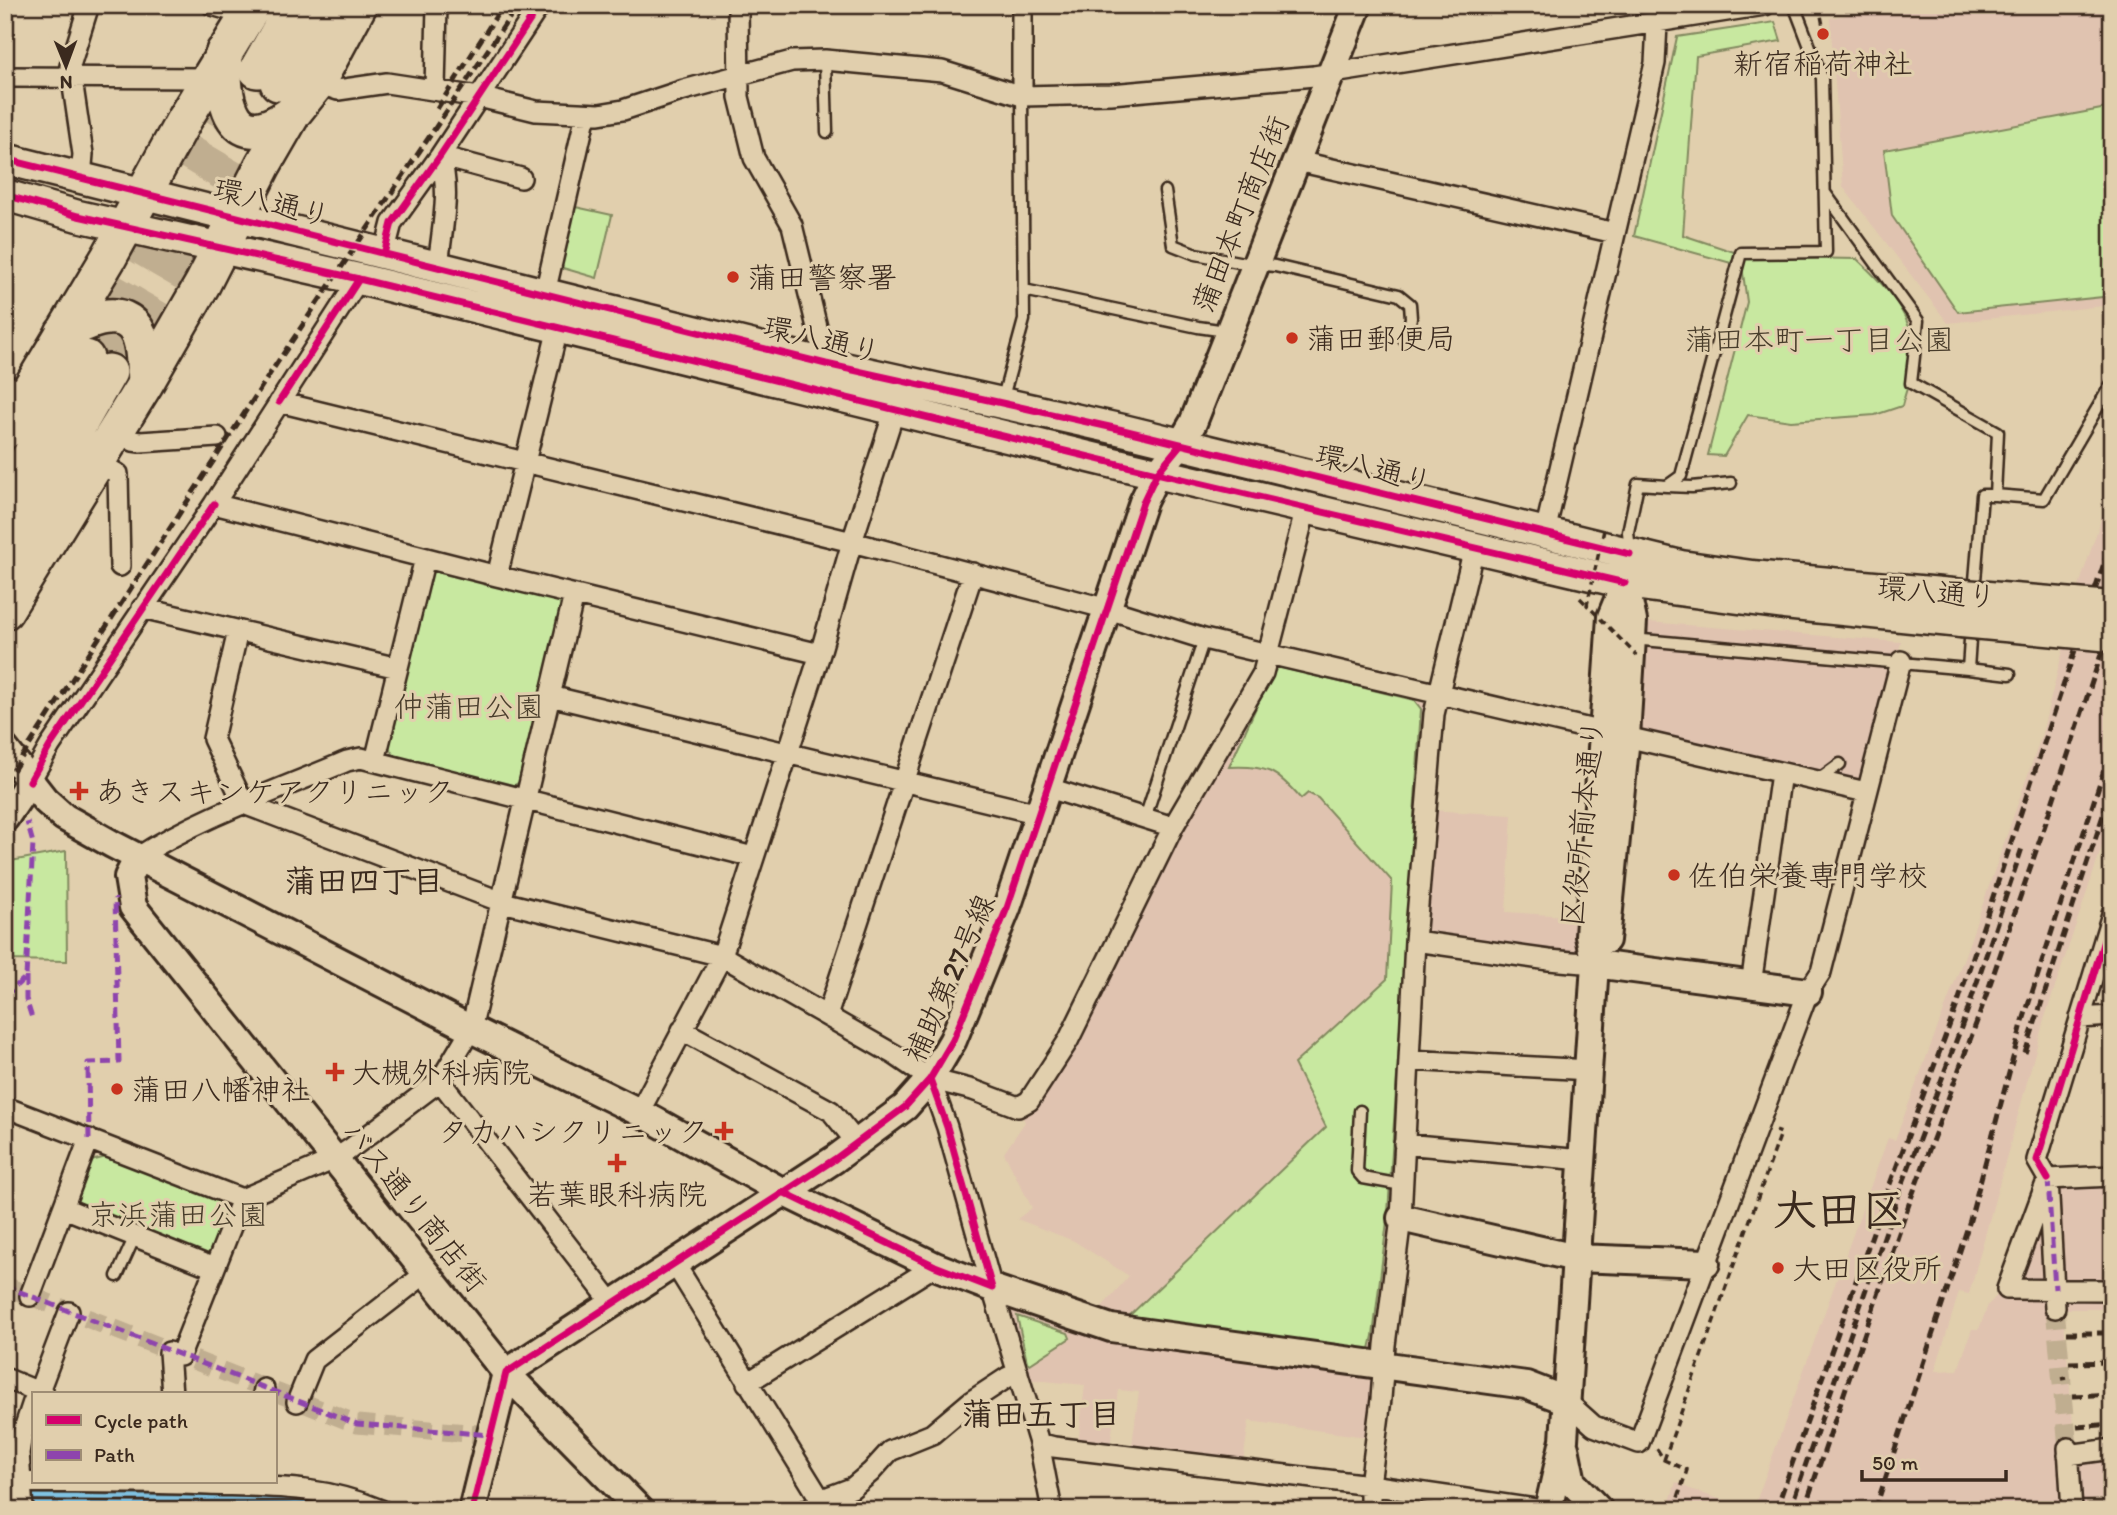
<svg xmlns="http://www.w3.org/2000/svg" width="2117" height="1515" viewBox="0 0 2117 1515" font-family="Itim,'Klee One',sans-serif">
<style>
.built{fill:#e0c3b0}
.green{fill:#c8e8a0;stroke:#82895f;stroke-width:2}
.water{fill:#80c2e1;stroke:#648593;stroke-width:2}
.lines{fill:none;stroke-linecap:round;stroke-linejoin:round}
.shore{stroke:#57676c;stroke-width:2}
.street-tunnel{stroke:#c0ae90;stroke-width:19;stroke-dasharray:19 10;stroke-linecap:butt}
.highway-tunnel{stroke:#c0ae90;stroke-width:35;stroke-dasharray:35 18;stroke-linecap:butt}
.lane-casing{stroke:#3b2a1e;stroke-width:15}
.street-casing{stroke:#3b2a1e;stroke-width:24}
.secondary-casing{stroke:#3b2a1e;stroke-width:32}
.primary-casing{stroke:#3b2a1e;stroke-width:35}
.highway-casing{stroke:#3b2a1e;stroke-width:40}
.path{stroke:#3b2a1e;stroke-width:3.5;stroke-dasharray:7 5;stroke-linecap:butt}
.lane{stroke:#e1cfad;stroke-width:10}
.street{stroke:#e1cfad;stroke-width:19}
.secondary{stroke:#e1cfad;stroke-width:26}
.primary{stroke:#e1cfad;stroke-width:30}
.highway{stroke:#e1cfad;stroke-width:35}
.rail{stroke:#3b2a1e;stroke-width:5;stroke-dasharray:10 5;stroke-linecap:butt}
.primary-bridge-casing{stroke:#3b2a1e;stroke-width:35;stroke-linecap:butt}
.path-bridge{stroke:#3b2a1e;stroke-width:3.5;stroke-dasharray:7 5;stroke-linecap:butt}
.primary-bridge{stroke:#e1cfad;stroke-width:30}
.quiet{stroke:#8e44ad;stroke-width:5;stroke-dasharray:10 5;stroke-linecap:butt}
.cycleway-casing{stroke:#e1cfad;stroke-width:11}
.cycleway{stroke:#d6006c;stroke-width:7}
.poi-dot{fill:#c8321e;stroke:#e1cfad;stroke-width:2.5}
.labels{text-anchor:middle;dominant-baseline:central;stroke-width:6;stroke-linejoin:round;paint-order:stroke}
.poi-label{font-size:30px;fill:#3b2a1e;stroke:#e1cfad;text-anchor:start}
.street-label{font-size:30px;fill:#3b2a1e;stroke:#e1cfad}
.park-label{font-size:30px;fill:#493d2b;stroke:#e1cfad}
.neighbourhood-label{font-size:32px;font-weight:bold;fill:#3b2a1e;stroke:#e1cfad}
.town-label{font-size:44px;font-weight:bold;fill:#3b2a1e;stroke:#e1cfad}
</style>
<rect width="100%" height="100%" fill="#e1cfad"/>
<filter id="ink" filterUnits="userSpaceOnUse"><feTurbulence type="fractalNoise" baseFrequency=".0143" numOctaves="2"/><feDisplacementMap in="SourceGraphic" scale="14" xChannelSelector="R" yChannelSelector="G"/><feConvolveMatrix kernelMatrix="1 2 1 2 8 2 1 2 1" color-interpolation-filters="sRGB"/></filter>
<g filter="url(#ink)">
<path class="built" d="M1903,5h209v300l-164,18 -105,-136 -13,-169z
M2112,486v331l-68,203 -75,274 -10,-2 -24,79 23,-1 14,-41h7l9,-24 35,-37 23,-81 66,-4v126h-49l12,138 37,-5v68h-359l135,-372 7,2 70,-185 76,-218 39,-154z
M1622,620l279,22 -37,152 -252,-60z
M1269,665l165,40 -6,105 84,5 -6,97 92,6 -2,49 -175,-21 -47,492 -125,-17 -7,47 -111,-15 8,-61 -21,-2 -8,57 -32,-4 7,-58 -61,-6 -22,-81 84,27 43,-49 -55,-35 -57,-22 15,-11 -28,-55 21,-31 -5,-10z
M1676,1482l14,7 61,21h-84z"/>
<path class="green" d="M1775,22l6,19 -85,15 -13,179 66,22 108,2c30,28 62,61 56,105 -2,14 -8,29 -11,42l-27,9 -84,6 -43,-6 -24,41 -16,-1 39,-153 -5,-36 -108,-30 43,-199z
M2112,107v189l-154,16 -66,-96 -8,-66z
M571,206l41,9 -15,63 -41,-12z
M438,568l124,32 3,8 -41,172 -15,8 -111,-27 -9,-13 43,-176z
M1278,667l136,33 7,9 -33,504 -15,123 -3,13 -8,3 -236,-33 200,-192 -32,-63 93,-85 5,-98 -74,-83 -10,-5 -7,6c-24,-28 -34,-34 -72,-32l39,-86z
M66,851l1,110 -62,-1v-98z
M110,1156l112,43 6,16 -16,42 -4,1 -129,-51 -5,-7 17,-39z
M1017,1316l51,17 2,5 -40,26 -3,-2z"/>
<path class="water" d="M5,1493l283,4 60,13h-343z"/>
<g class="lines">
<path class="shore" d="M34,1500l254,4 31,6"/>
<path class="street-tunnel" d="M5,1286l352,138 134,11
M2055,1308l13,140
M2087,1510l25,-3"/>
<path class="highway-tunnel" d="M86,358l171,-288
M109,372l169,-289"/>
<defs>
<path id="lane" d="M825,60l2,72
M1165,191l8,54 23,9 48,9 31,3 124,29 11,9 1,14 -6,23
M1825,193l93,128 -7,62 87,49 -3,63h-13l-8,98
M1024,290l174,37 28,4
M1002,401l22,-81 -2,-224
M1667,486l25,1 39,-4
M1995,495l49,4 68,-116
M1630,550l-2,-18 10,-48 29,2 14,-10 60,-223 85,-1 -4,-174 -28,-73
M1632,639l336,30 3,-44
M1968,669l42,5
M1818,780l22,-16
M1145,818l59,-179
M1360,1111l-3,60 6,7 39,7
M117,1276l18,-40"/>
<path id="street" d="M212,5l35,10
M738,5l1,92 15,61 38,67 34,139
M1022,5v91
M5,77l204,1
M317,83l21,7 49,-7 92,14 57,14 63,3 24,-4 61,-20 108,-29 33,-1 117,11 80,25 89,-2 203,-18 451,-71
M435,89l2,-84
M440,156l81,22
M1297,161l318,72
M81,178l2,-24 -13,-88 19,-61
M384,254l8,-31 48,-67 100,-151
M438,268c3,-38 14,-75 2,-112
M545,293l41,-179
M5,384l21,12
M279,402l573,140 256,67 96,30 399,93
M117,431l16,10 7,1 77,-5
M97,462l21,12 2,92
M214,504l283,72 323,78
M1545,532l110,-469 3,-58
M497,576l61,-248
M142,608l256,60
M238,631l-25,108 31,65 258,98 220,54 173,99 35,24 43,11 45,17 11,-6 39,-60 105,-214 90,-154 43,-165
M550,696l489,118
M1626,737l240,55
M375,761l50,-203
M30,781l20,-35 164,-242 145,-225
M1049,788l124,39
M138,857c62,-40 141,-67 209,-96l14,-3 392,99
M1415,941l134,19 46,4
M1751,985l30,-212
M827,1016l146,-443
M2080,1018l32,-2
M682,1030l149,81 26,32
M1409,1060l181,10
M930,1079l17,48 45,161 47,155 13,67
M440,1081l173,223
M5,1107l237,92
M643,1114l1,-11 78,-147 98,-302 32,-112 43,-133
M1404,1144l179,16
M2048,1179l64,-3
M2045,1186l-38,103 105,1
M64,1208l150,60
M675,1264l152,246
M30,1296l59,-157
M2055,1308l-7,-129 -11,-19 75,-246
M169,1352l3,42
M180,1356l62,-157 93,-40 15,-10 90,-68 31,-52 103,-434
M5,1378l39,16
M747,1383l188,-117
M36,1394l6,-11 27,-71
M263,1394l1,-5
M1565,1400l29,26 45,17 169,-451 13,-20 80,-311
M297,1402l17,-42 112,-87
M1039,1443l15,4 316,38 172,25
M2068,1448l4,62
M2068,1455l44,-6
M5,1482c68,1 136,0 203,3 64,2 113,0 173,25
M23,1510l-4,-57 3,-18 11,-33
M807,1510l21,-13 24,-9 19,-16 19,-21 42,-17 38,-32 38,-25 10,-4
M1370,1510v-25l11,-86 4,-54 16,-127 14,-277 19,-227 40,-166"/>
<path id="secondary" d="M5,749l40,51 19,17 48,27 359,185 172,85 142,79 150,73 57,22 119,40 415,57 39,15
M5,818l25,-37
M138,857l-10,20 5,30 373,466 134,137
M1606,940l20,-203 7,-116 -8,-38
M1595,964l213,28
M1401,1218l175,40 130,5
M1565,1448l7,34 27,28
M472,1510l34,-137 329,-214 70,-52 25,-28 23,-39 54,-132 136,-406 14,-29 23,-28 13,-22 165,-418
M1548,1510l16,-70 31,-476 -6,-28 22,-319 14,-34 3,-20"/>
<path id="primary" d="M5,159l821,205 297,66 558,136 71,10 212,19 -3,27 -177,-18 -159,-21 -511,-120 -755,-184 -281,-63 -73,-21"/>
<path id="highway" d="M224,52c-2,50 7,106 69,61
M257,70l37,-65
M278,83l46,-78
M63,333c22,-11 62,-31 76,2 6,14 5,33 6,49
M5,431l104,-174 76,-139 69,-113
M5,500l81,-142
M5,553l104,-181
M5,611l140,-227 58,-101 60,-118 30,-52 24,-30 42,-78"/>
</defs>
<use href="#lane" class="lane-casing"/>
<use href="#street" class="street-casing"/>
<use href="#secondary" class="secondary-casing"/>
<use href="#primary" class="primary-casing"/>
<use href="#highway" class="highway-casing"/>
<path class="path" d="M1819,5l4,21
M1580,598l7,7
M2062,1379l5,-1
M1657,1449l7,11 23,10 -13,40
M1664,1460l117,-327 -5,-2"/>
<use href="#lane" class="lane"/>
<use href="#street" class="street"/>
<use href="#secondary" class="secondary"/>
<use href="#primary" class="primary"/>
<use href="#highway" class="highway"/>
<path class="rail" d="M437,109l66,-104
M5,783l268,-414 245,-364
M2025,1053l87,-265
M2067,1333h45
M2069,1363l43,-1
M2073,1396l39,-2
M2077,1427l35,-3
M1776,1510l111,-318 70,-187 155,-466
M1790,1510l108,-314 70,-187 54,-161
M1804,1510l106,-309 70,-188 65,-188 67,-204
M1875,1510l95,-290 52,-196 90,-279"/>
<defs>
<path id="primary-bridge" d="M1964,595l148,12
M1961,622l151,14"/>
</defs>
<use href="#primary-bridge" class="primary-bridge-casing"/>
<path class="path-bridge" d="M1604,530l-17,75 50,51"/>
<use href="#primary-bridge" class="primary-bridge"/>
<path class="quiet" d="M26,977v22l6,19
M5,996l21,-19 7,-134 -6,-21
M89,1139l-1,-76 31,-1 -4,-164
M2048,1179l7,110
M5,1286l352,138 134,11
M2087,1510l25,-3"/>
<defs>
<path id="cycleway" d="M5,159l821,205 297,66 507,124
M5,195l73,21 281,63 755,184 511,120
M384,254l8,-31 48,-67 100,-151
M279,402l80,-123
M30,781l20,-35 164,-242
M930,1079l17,48 45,161
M2048,1179l-11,-19 75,-246
M785,1193l150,73 57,22
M472,1510l34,-137 329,-214 70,-52 25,-28 23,-39 54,-132 136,-406 14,-29 23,-28"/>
</defs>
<use href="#cycleway" class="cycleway-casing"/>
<use href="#cycleway" class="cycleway"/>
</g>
</g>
<g class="poi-dot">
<circle cx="1823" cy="34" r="7"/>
<circle cx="733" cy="277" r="7"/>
<circle cx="1292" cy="338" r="7"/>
<path d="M75.5 780.5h7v7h7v7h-7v7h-7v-7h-7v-7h7z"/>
<circle cx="1674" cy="875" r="7"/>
<path d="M331.5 1061.5h7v7h7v7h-7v7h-7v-7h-7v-7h7z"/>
<circle cx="117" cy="1089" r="7"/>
<path d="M720.5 1120.5h7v7h7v7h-7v7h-7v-7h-7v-7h7z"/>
<path d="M613.5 1152.5h7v7h7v7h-7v7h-7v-7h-7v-7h7z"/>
<circle cx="1778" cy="1268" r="7"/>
</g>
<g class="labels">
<g class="poi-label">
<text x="1823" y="63" text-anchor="middle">新宿稲荷神社</text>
<text x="747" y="277">蒲田警察署</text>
<text x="1306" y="338">蒲田郵便局</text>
<text x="95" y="791">あきスキンケアクリニック</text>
<text x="1688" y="875">佐伯栄養専門学校</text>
<text x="351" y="1072">大槻外科病院</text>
<text x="131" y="1089">蒲田八幡神社</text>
<text x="708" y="1131" text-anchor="end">タカハシクリニック</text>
<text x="617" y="1194" text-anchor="middle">若葉眼科病院</text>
<text x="1792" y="1268">大田区役所</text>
</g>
<g class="street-label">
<text transform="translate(272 202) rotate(14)">環八通り</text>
<text transform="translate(1240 214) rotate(-68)">蒲田本町商店街</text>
<text transform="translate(822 339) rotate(13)">環八通り</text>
<text transform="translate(1374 468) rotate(14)">環八通り</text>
<text transform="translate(1937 592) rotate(5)">環八通り</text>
<text transform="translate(1582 823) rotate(-84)">区役所前本通り</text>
<text transform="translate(949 978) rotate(-66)">補助第27号線</text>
<text transform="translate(415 1206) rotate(51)">バス通り商店街</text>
</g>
<g class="park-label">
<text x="1819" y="339">蒲田本町一丁目公園</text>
<text x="469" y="706">仲蒲田公園</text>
<text x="178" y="1214">京浜蒲田公園</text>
</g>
<g class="neighbourhood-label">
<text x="364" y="881">蒲田四丁目</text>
<text x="1041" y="1414">蒲田五丁目</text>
</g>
<g class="town-label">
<text x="1839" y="1209">大田区</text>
</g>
</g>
<rect width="2117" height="1515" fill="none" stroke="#e1cfad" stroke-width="28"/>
<rect x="14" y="14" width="2089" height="1487" fill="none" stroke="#3b2a1e" stroke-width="2.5" filter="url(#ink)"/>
<rect x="32" y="1392" width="245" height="91" fill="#e1cfad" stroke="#9f8d74" stroke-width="2"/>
<rect x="46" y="1415" width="35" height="10" fill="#d6006c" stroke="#9f8d74" stroke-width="2"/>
<text x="94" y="1428" font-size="21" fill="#3b2a1e">Cycle path</text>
<rect x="46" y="1450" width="35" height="10" fill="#8e44ad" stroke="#9f8d74" stroke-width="2"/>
<text x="94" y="1462" font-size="21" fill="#3b2a1e">Path</text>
<g transform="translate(66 66) rotate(179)" stroke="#e1cfad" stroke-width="5" paint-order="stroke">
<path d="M0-5L12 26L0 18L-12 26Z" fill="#3b2a1e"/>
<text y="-10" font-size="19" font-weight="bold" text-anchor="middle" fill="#3b2a1e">N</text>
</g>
<path d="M1862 1470v10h144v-10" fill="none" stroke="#3b2a1e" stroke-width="3.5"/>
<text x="1872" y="1470" font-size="21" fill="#3b2a1e" stroke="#e1cfad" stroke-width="5" paint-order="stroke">50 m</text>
</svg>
